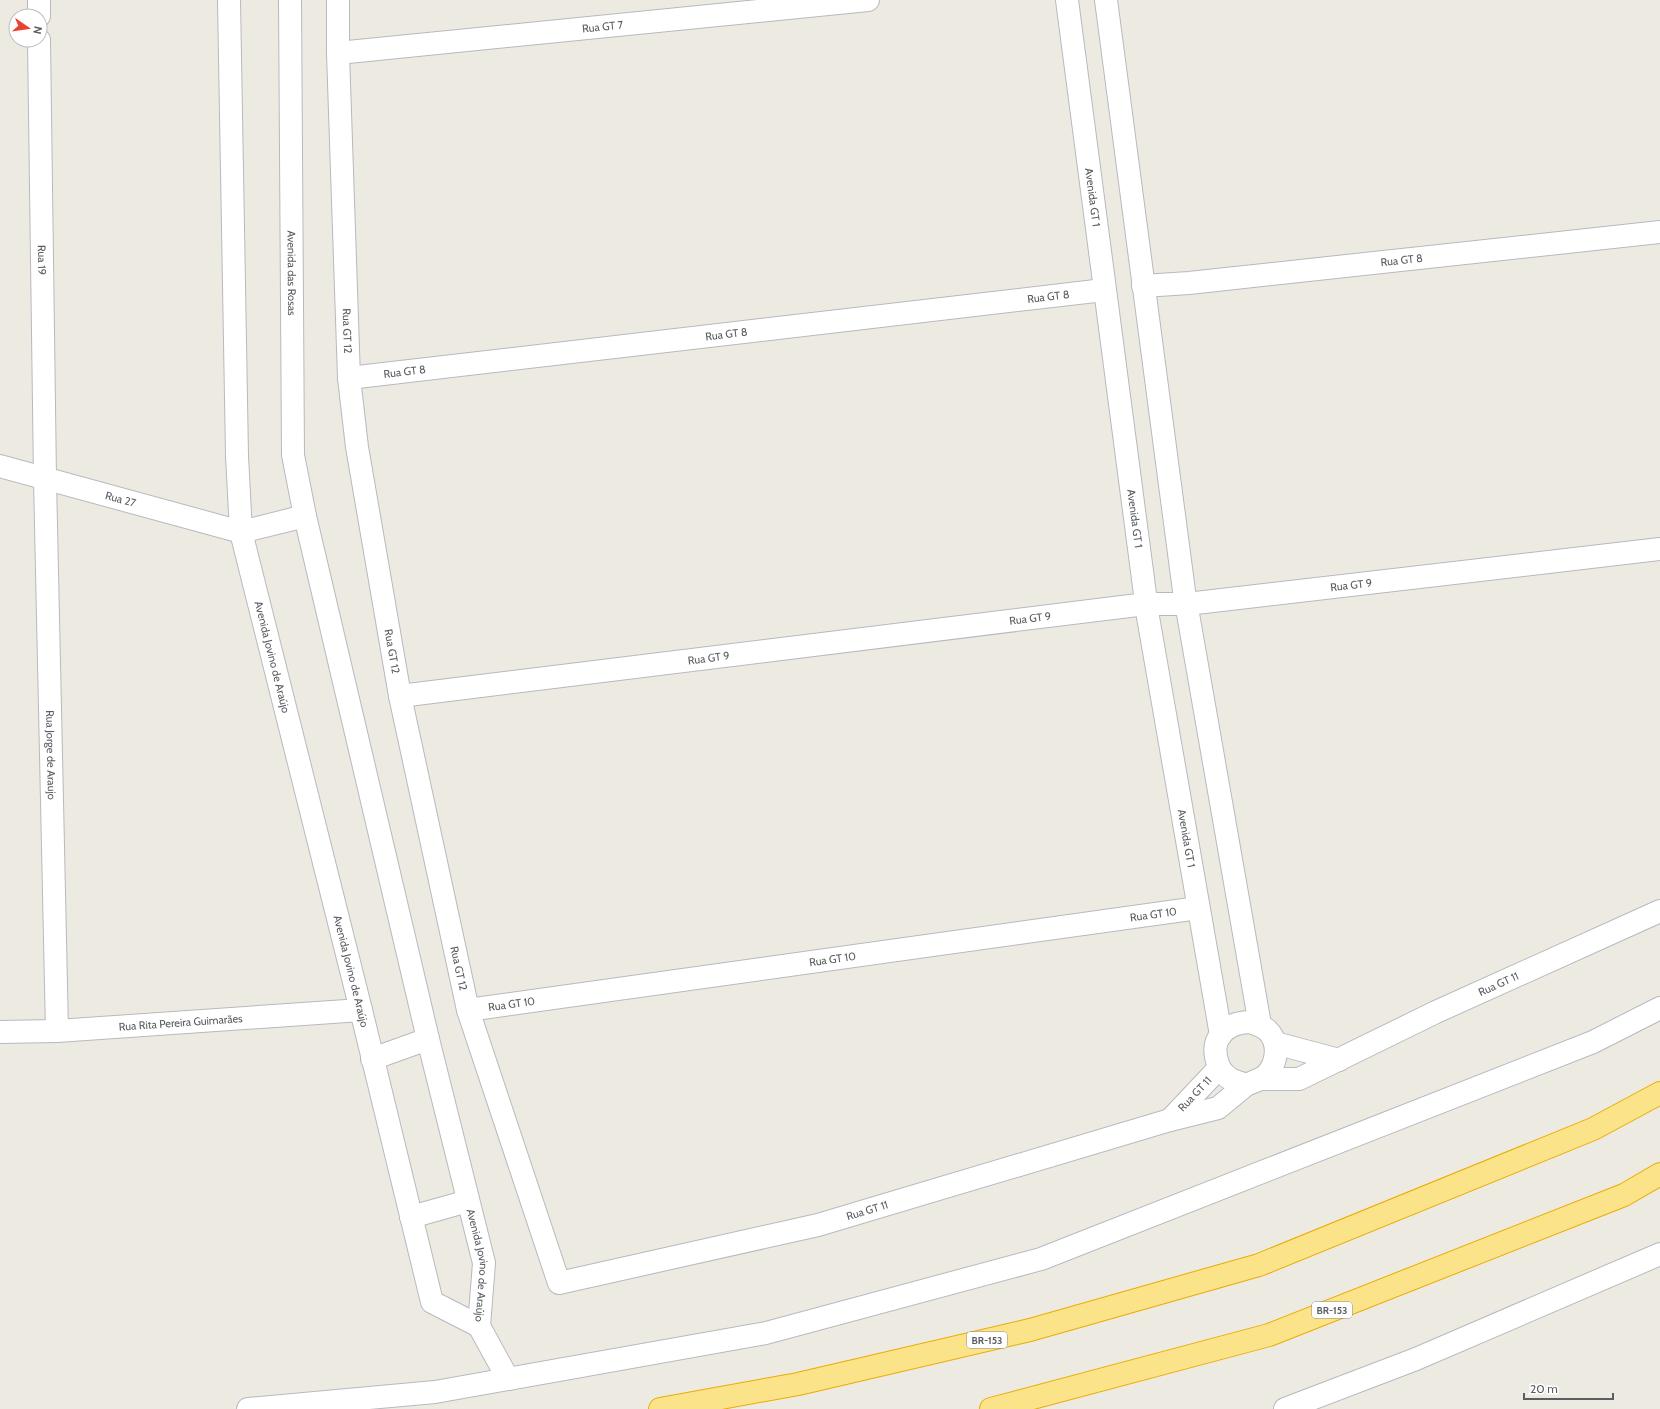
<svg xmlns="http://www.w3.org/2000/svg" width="1660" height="1409" viewBox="0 0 1660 1409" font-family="Cabin,sans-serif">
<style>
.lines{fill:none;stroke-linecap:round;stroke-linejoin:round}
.street-casing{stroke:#b7b9be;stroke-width:24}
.highway-casing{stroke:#ebab03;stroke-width:24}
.street{stroke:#fff;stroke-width:22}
.highway{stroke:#fbe38a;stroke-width:22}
.labels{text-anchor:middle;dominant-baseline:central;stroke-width:3;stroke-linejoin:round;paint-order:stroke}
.shield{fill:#fff;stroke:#8c8e91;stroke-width:1}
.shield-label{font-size:10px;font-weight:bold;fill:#5a5d62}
.street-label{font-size:11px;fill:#5a5d62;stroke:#fff}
</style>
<rect width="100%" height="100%" fill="#edebe1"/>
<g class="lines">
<defs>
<g id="street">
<path d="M39,0v16"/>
<path id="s1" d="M229,0l8,456 4,76 120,478 71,292 47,24"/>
<path id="s2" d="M290,0l3,455 12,61 123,523 56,224 -5,63"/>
<path id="s3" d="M338,0v53l11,325 8,69 43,249 68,314 91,273 259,-58 352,-105 48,-12 29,-24"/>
<path id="s4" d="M1067,0l81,617 73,418"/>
<path d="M1106,0l78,591 76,434"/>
<path id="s5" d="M39,40l6,439 12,552"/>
<path id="s6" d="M338,53l530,-53"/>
<path id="s7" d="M1143,286l46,-3 471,-51"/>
<path id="s8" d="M349,378l755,-88"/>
<path id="s9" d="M0,466l241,66 64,-16"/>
<path id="s10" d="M400,696l746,-92h41l473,-55"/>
<path id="s11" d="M468,1010l730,-102"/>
<path d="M1249,1022c7,2 14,4 19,9 14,14 8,42 -10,49 -3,1 -8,4 -11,4 -4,0 -9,-2 -12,-3 -7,-2 -15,-10 -17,-17 -9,-25 7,-41 31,-42z"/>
<path id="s12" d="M0,1032l57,-1 304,-21"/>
<path d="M1275,1043l64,17"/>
<path d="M372,1059l56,-20"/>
<path id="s13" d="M1261,1079h38l137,-67 224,-101"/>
<path id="s14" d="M1170,1120l49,-52"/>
<path d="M411,1217l57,-16"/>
<path d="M479,1326l29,53"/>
<path d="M248,1409l187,-17 331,-59 275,-74 552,-217 67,-34"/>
<path d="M1285,1409l131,-50 244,-105"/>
</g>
<path id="highway" d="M660,1409l138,-25 232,-54 229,-65 334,-136 67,-36
M991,1409l278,-74 355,-140 36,-21"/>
</defs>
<use href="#street" class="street-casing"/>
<use href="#highway" class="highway-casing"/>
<use href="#street" class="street"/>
<use href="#highway" class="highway"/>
</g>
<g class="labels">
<g class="shield">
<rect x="1312" y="1302" width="40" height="16" rx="3"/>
<rect x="967" y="1332" width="40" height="16" rx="3"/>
</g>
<g class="shield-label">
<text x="1332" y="1310">BR-153</text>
<text x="987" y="1340">BR-153</text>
</g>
<g class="street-label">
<text stroke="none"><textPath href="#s6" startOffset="266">Rua GT 7</textPath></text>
<text stroke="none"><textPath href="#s4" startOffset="199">Avenida GT 1</textPath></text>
<text stroke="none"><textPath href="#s5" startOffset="220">Rua 19</textPath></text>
<text stroke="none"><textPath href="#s7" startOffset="260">Rua GT 8</textPath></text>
<text stroke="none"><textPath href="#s2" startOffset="273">Avenida das Rosas</textPath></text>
<text stroke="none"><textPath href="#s8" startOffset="704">Rua GT 8</textPath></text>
<text stroke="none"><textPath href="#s3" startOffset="331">Rua GT 12</textPath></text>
<text stroke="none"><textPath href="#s8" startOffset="380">Rua GT 8</textPath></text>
<text stroke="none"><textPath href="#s8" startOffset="56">Rua GT 8</textPath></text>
<text stroke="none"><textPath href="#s9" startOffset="125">Rua 27</textPath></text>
<text stroke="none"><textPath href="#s4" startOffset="523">Avenida GT 1</textPath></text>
<text stroke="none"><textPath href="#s10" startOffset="958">Rua GT 9</textPath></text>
<text stroke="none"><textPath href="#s10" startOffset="635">Rua GT 9</textPath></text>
<text stroke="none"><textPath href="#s3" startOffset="655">Rua GT 12</textPath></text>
<text stroke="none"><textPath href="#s1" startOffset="661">Avenida Jovino de Araújo</textPath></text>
<text stroke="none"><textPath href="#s10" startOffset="311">Rua GT 9</textPath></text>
<text stroke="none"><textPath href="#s5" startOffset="715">Rua Jorge de Araujo</textPath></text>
<text stroke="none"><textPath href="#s4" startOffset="847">Avenida GT 1</textPath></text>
<text stroke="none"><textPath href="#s11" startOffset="692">Rua GT 10</textPath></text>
<text stroke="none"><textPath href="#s11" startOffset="368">Rua GT 10</textPath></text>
<text stroke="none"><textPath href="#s3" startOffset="979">Rua GT 12</textPath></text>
<text stroke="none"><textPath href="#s1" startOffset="985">Avenida Jovino de Araújo</textPath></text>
<text stroke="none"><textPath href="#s13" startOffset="259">Rua GT 11</textPath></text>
<text stroke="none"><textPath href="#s11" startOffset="44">Rua GT 10</textPath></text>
<text stroke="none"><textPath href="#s12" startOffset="181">Rua Rita Pereira Guimarães</textPath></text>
<text stroke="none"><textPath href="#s14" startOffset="36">Rua GT 11</textPath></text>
<text stroke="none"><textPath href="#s3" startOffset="1626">Rua GT 11</textPath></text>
<text stroke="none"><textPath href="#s2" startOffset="1287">Avenida Jovino de Araújo</textPath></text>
</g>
</g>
<g transform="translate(28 28) rotate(103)"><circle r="19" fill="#ffffff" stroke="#bdbec0"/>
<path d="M0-3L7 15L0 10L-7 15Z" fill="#e7432e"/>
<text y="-6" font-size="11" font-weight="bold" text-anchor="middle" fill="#5a5d62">N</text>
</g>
<path d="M1524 1393v6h89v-6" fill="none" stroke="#5a5d62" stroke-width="2"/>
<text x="1530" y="1393" font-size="12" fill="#5a5d62" stroke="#ffffff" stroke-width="3" paint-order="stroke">20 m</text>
</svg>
